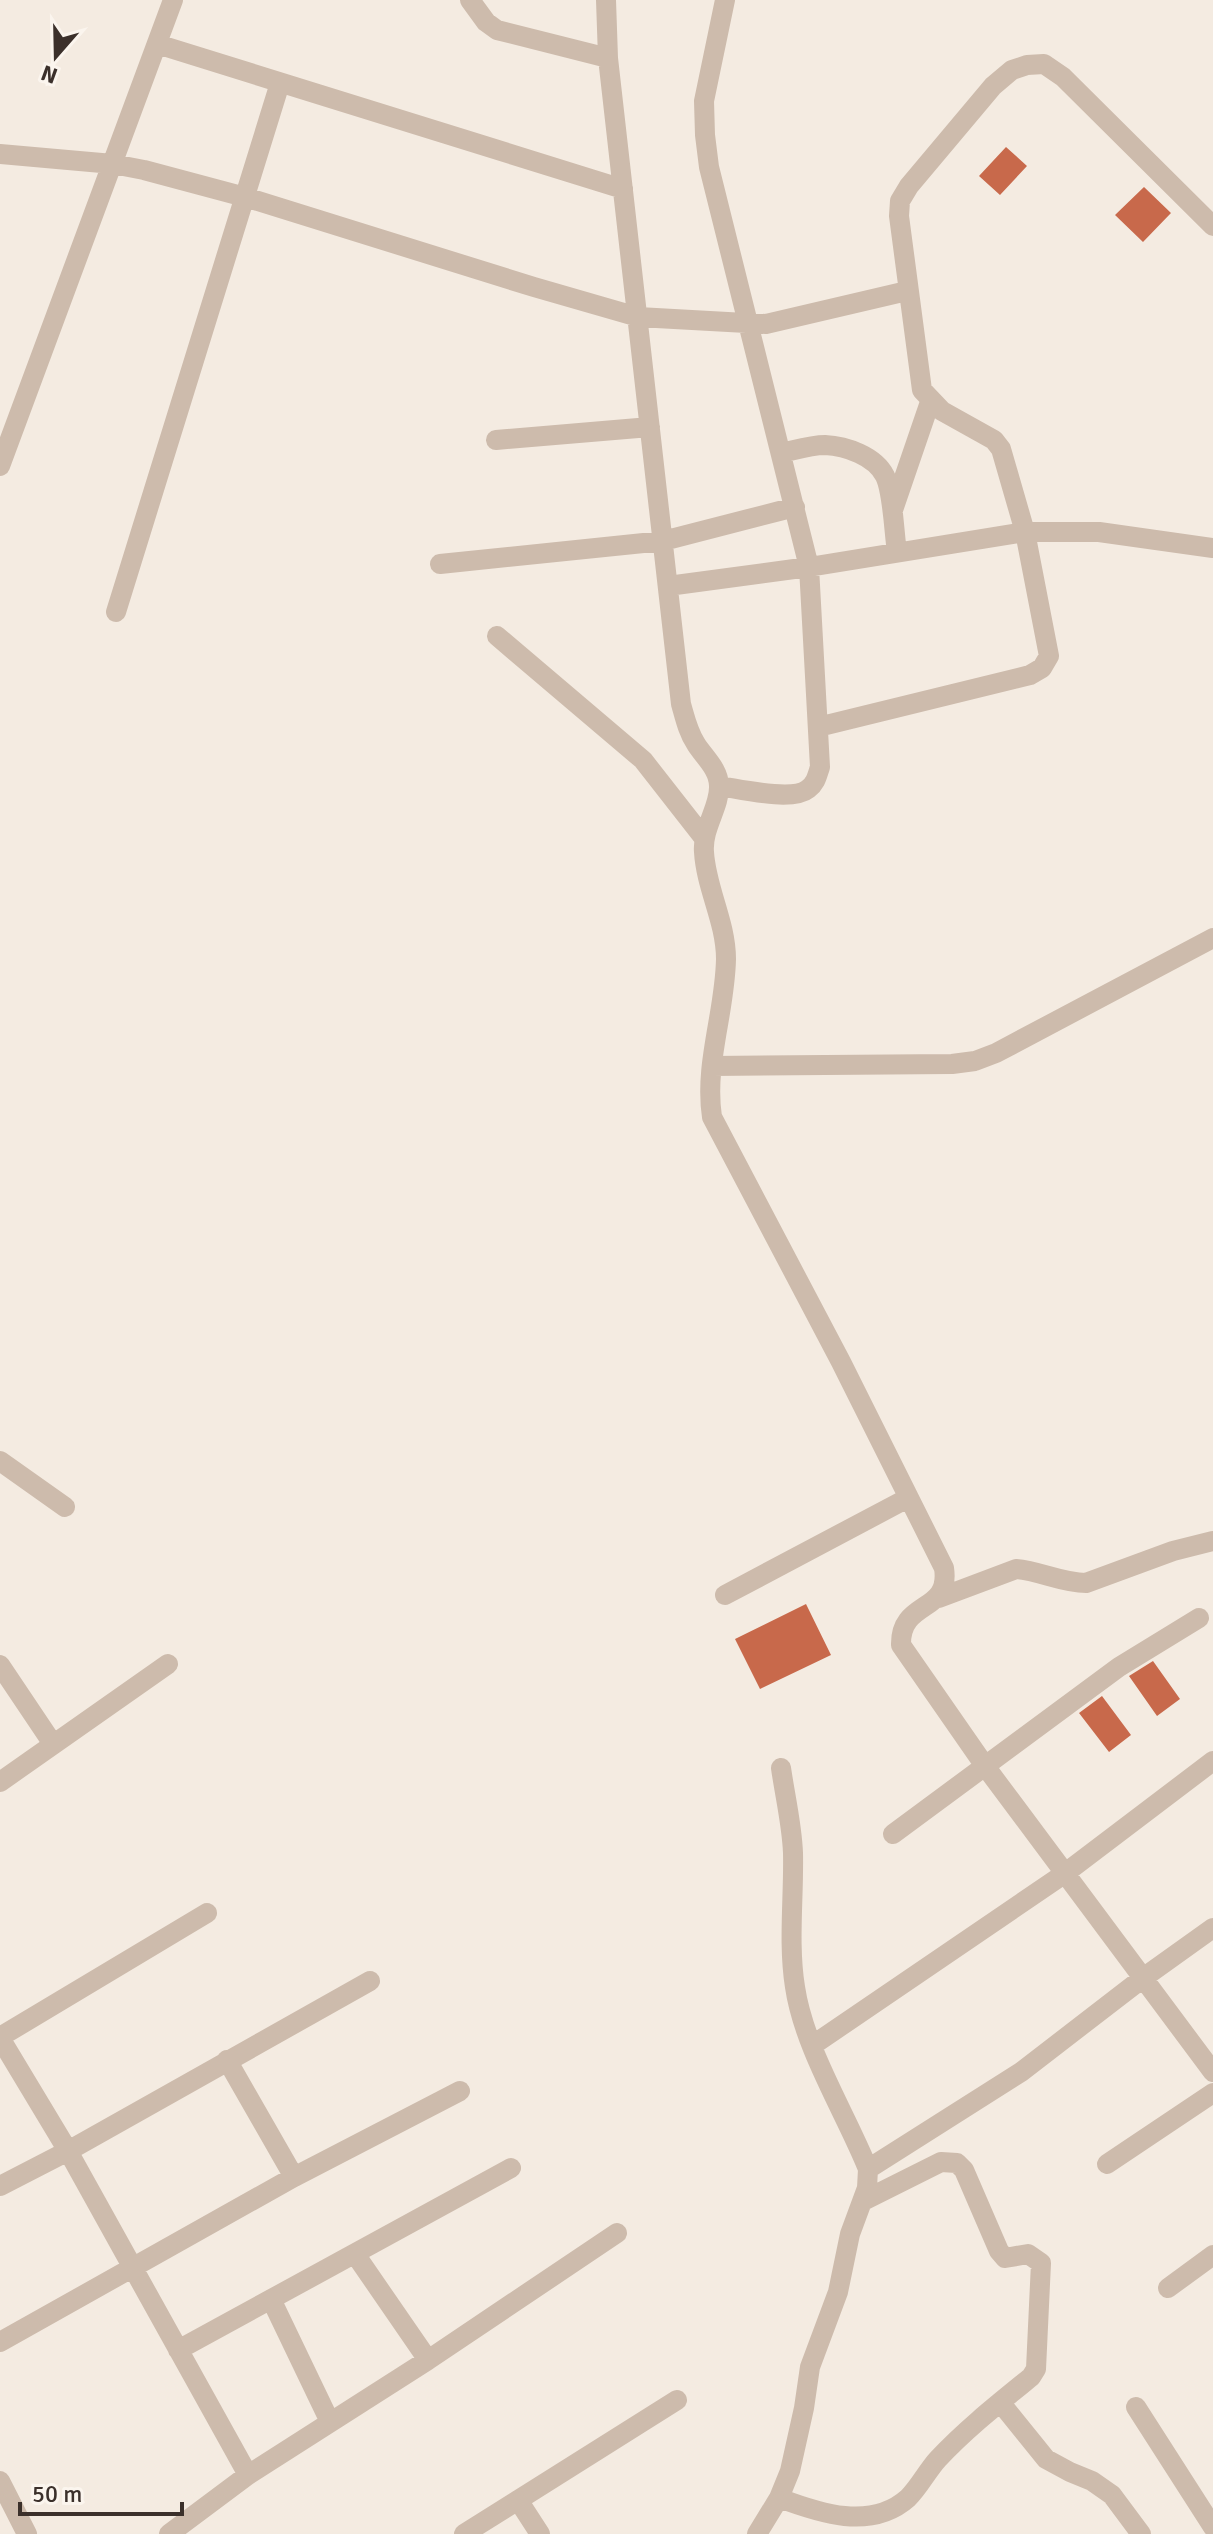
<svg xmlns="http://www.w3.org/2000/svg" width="1213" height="2534" viewBox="0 0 1213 2534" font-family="Signika,sans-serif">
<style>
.building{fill:#c8694b}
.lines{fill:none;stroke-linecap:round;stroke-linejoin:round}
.minor{stroke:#cdbbac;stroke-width:20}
</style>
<rect width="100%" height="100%" fill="#f4ebe1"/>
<path class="building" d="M1006,147l21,19 -27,29 -21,-19z
M1144,187l27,26 -28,29 -28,-27z
M806,1604l25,51 -71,34 -25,-50z
M1153,1661l27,38 -23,17 -28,-40z
M1102,1696l29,39 -22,17 -30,-39z"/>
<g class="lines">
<path class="minor" d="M470,0l16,22 11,8 111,28
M606,0l2,58 73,646c4,14 7,28 15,40 8,13 23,25 23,42 1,21 -17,42 -15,66 2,36 22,70 22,107 -1,54 -22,105 -14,158l129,245 103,206c7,46 -44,31 -43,77l84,121 228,306
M157,44l466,145
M0,154l113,10 31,6 101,27 289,90 104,30 128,7 141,-33
M496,440l154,-13
M781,453c14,-3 30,-8 44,-8 21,1 50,11 60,31 8,16 9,57 12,76
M0,466l173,-466
M893,510l37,-108
M440,564l223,-23 132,-34
M668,586l141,-19 216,-35h74l114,16
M116,612l164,-529
M497,636l146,124 61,78
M818,727l212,-52 12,-7 7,-12 -24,-124 -24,-83 -7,-9 -52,-29 -20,-21 -23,-174 1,-15 9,-15 84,-100 19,-16 15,-5 17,-1 19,13 150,149
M719,786c21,3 73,16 89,3 8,-6 9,-13 12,-22l-11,-200 -100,-400 -4,-32 -1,-34 21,-101
M712,1066l240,-2 23,-3 21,-8 217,-115
M0,1461l65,46
M725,1595l183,-97
M939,1598l77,-29c24,2 46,14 70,14l87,-32 40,-10
M0,1665l53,79
M0,1782l168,-118
M893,1834l226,-167 80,-49
M0,2037l207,-124
M0,2038l68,113 180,324
M813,2045l251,-171 149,-113
M227,2060l67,117
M1107,2164l106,-71
M868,2169l153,-97 122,-94 70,-50
M0,2186l68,-35 302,-170
M355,2254l73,106
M1168,2288l45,-33
M271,2299l59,123
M0,2342l294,-165 166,-86
M178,2350l333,-182
M1000,2402l46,57 24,13 22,9 20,14 29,39
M1136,2407l77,120
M0,2481l27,53
M779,2498c40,15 92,33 129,0 12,-12 19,-27 30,-39 28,-30 61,-56 93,-82l5,-8 5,-106 -13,-9 -23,4 -6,-7 -35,-81 -7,-7 -16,-1 -78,39
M518,2500l22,34
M169,2534l79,-59 180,-115 189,-127
M464,2534l213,-134
M757,2534l22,-36 11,-27 14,-63 6,-41 28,-75 12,-58 17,-46 1,-19c-23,-57 -64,-121 -73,-182 -7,-44 -1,-90 -2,-134 -1,-28 -8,-57 -12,-85"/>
</g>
<g transform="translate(56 56) rotate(200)" stroke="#fbf5ee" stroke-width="6" paint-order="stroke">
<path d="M0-6L14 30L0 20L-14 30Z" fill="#3b302b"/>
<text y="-12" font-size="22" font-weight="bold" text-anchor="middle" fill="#3b302b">N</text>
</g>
<path d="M20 2502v12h162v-12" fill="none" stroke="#3b302b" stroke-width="4"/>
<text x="32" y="2502" font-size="24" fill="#3b302b" stroke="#fbf5ee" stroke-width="6" paint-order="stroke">50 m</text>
</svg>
